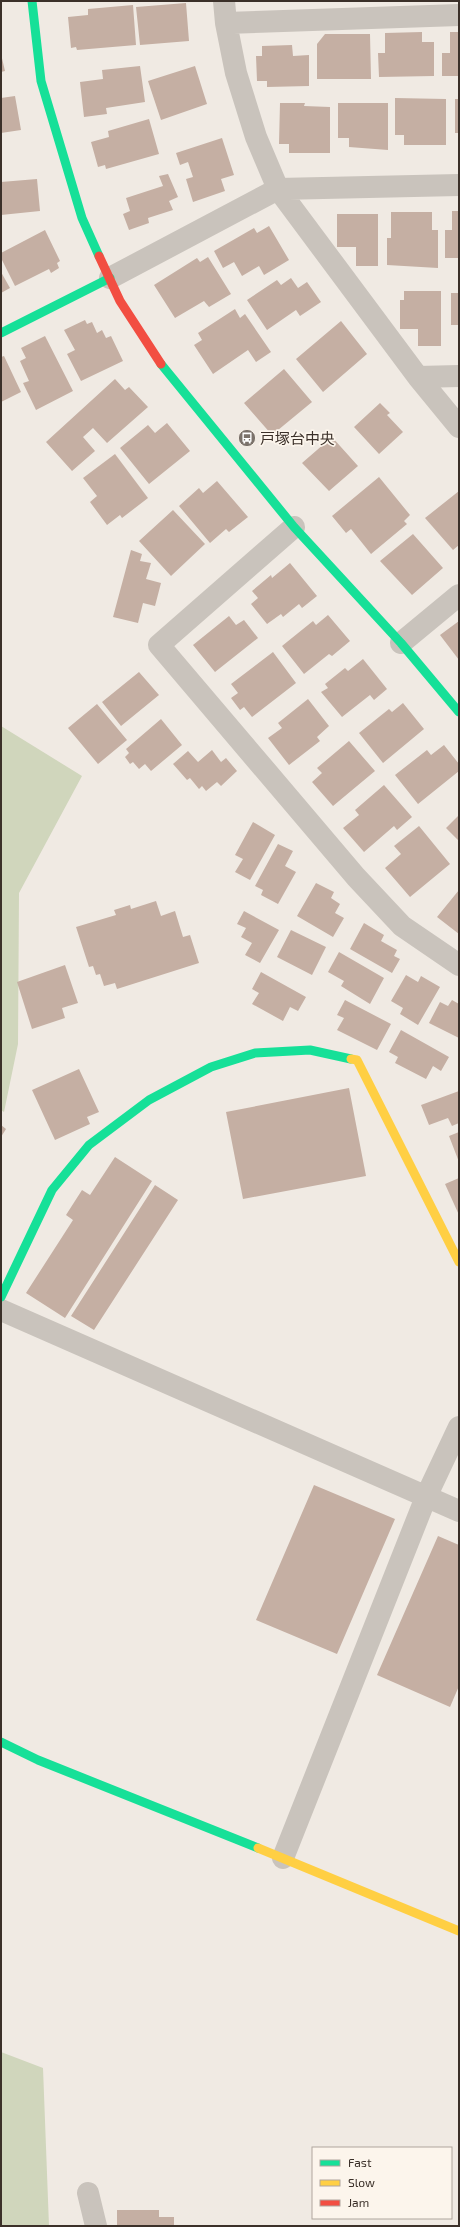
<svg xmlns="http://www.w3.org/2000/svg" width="460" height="2227" viewBox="0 0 460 2227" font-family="'Exo 2','Noto Sans JP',sans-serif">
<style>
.green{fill:#d0d6bc}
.building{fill:#c5afa3}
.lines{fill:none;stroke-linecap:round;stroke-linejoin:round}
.street{stroke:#c9c3bc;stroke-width:22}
.fast{stroke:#16e098;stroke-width:9}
.slow{stroke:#ffcf43;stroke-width:9}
.jam{stroke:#f24e42;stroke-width:9}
.labels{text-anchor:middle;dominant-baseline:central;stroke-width:3.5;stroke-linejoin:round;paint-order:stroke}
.poi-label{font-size:15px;fill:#3b3029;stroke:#fcf5ec;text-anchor:start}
</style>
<rect width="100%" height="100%" fill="#f0eae3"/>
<path class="green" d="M1,726l81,50 -63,117 -1,151 -14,68 -3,-2z
M1,2052l42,16 6,158h-48z"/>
<path class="building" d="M186,3l3,38 -49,4 -4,-38z
M133,5l3,40 -59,5 -1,-3 -5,1 -3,-31 20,-2v-6z
M422,32v10h12v34l-55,1 -1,-24h7v-20z
M450,32h9v44h-17v-23h8z
M325,34h45l1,45h-54v-35z
M292,45l1,11 16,-1v31l-42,1v-6h-10l-1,-25h6v-10z
M1,54l4,17 -4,1z
M140,66l5,36 -39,6 1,6 -23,3 -4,-35 23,-3 -1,-9z
M195,66l12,38 -46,16 -13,-39z
M15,96l6,34 -20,3v-35z
M395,98l51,1v46h-42v-10h-9z
M455,99h4v34h-4z
M280,103h25l-1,3 26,1v46h-41v-9h-10z
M338,103h50v47l-39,-3v-9h-11z
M149,119l10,35 -53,15 -1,-4 -7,2 -7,-25 18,-5 -1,-6z
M222,138l12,37 -13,4 4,12 -32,11 -7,-23 7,-2 -5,-15 -8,3 -4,-12z
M168,174l10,23 -9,4 4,9 -25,8 1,5 -20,7 -6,-16 7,-3 -4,-13 37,-12 -4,-10z
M37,179l3,32 -39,4v-33z
M452,211h7v47h-14v-28h7z
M391,212h41v18h6v38l-51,-3v-27h4z
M337,214h41v52h-22v-19h-19z
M269,226l20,34 -25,15 -5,-9 -17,10 -8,-14 -11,6 -9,-17 40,-23 3,5z
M45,230l15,31 -3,2 2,5 -8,5 -2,-4 -34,17 -14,-28v-5z
M208,257l23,37 -22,13 -5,-6 -29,17 -21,-33 43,-27 3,4z
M1,272l9,16 -9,5z
M291,278l7,10 9,-6 14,20 -21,14 -4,-6 -29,20 -20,-30 30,-20 4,5z
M404,291h37v55h-23v-17h-18v-29h4z
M451,293h8v32h-8z
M235,309l5,9 5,-4 26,38 -15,10 -8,-12 -35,24 -19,-29 8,-5 -4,-7z
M85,320l2,4 5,-2 5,11 5,-3 4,8 5,-2 12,25 -42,20 -14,-27 8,-4 -11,-20z
M341,321l26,33 -44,38 -27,-33z
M45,336l28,55 -37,19 -13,-27 6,-2 -9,-20 6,-3 -5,-10z
M4,356l17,36 -20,10v-45z
M284,369l28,33 -40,33 -28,-32z
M115,379l10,11 4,-3 19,20 -41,36 -14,-15 -10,9 12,14 -23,20 -26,-29z
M380,403l10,10 -3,2 16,17 -24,22 -25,-27z
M167,423l23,28 -41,33 -29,-36 28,-23 7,8z
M332,437l26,29 -29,25 -27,-28z
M115,454l33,44 -26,20 -2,-3 -13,10 -17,-23 7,-6 -14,-18z
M379,477l31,38 -6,6 3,3 -36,30 -20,-25 -5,4 -14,-17z
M217,481l31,36 -19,15 -3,-3 -16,14 -31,-37 20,-18 4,5z
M459,491v54l-6,5 -28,-32z
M173,510l32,34 -34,32 -32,-35z
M413,534l30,34 -31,27 -32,-34z
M131,550l11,4 -2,7 11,2 -5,16 15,4 -6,23 -12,-3 -5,20 -25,-6z
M290,563l27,33 -15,12 -3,-4 -16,13 -2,-3 -14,10 -16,-20 7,-6 -6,-7 19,-16 1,3z
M328,615l22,26 -18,15 -3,-2 -25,20 -22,-28 31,-25 3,4z
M229,616l7,9 8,-5 14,18 -43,34 -22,-27z
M459,621v39l-19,-25z
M273,652l23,31 -44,34 -8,-10 -4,3 -9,-12 7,-5 -7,-9z
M363,659l24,30 -13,11 -4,-5 -28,22 -21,-25 7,-4 -3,-4 20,-16 3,3z
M139,672l20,23 -38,31 -19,-24z
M308,699l21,27 -12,11 3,4 -31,24 -21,-27 14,-10 -4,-5z
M403,703l21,26 -41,34 -24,-30 30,-24 3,3z
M97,704l30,36 -29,24 -30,-36z
M161,719l21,26 -31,26 -6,-7 -6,5 -6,-7 -3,2 -5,-7 4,-4 -3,-4z
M349,741l26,30 -42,35 -21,-24 10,-9 -5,-5z
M444,745l15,19v7l-41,33 -23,-29 32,-25 4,5z
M212,750l9,12 5,-4 11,13 -16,15 -4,-4 -11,9 -4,-5 -3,3 -9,-11 -3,2 -14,-16 15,-13 10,11z
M384,785l28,32 -15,13 -3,-4 -30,26 -21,-24 16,-13 -4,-5z
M459,815v26l-13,-13z
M253,822l22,13 -25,45 -15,-8 8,-13 -8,-4z
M419,826l31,38 -40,33 -25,-29 16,-14 -7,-8z
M278,844l15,7 -8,15 11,6 -18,32 -17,-9 2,-5 -8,-4z
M316,883l18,9 -3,6 9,6 -5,9 9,5 -11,19 -36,-21z
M459,890v44l-22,-17z
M156,901l5,15 14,-5 8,26 7,-2 9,28 -82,26 -2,-6 -11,3 -4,-12 -4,1 -3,-9 -4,1 -13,-40 40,-12 -2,-5 16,-5 1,4z
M244,911l35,19 -19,33 -15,-8 7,-12 -11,-6 5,-9 -9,-4z
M364,923l20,12 -3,6 16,9 -3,6 6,3 -8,14 -42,-24z
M291,930l35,17 -14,28 -35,-18z
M339,952l45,26 -14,26 -29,-18 3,-5 -16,-9z
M65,965l13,38 -16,5 3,10 -33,11 -15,-47z
M261,972l45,25 -8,14 -8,-4 -7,14 -31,-17 7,-11 -7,-4z
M406,975l12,7 3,-6 19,11 -22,38 -18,-11 3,-6 -12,-7z
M345,1000l46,24 -14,26 -40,-20 7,-12 -7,-3z
M452,1000l7,4v34l-30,-15 11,-21 8,4z
M401,1030l48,27 -8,14 -8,-5 -7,13 -31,-16 3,-6 -9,-5z
M79,1069l20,43 -12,5 3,7 -35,16 -23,-50z
M349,1088l17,88 -123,23 -17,-87z
M459,1091v32l-7,3 -4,-8 -19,7 -8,-20z
M1,1125l5,4 -5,8z
M459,1132v30l-10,-26z
M115,1157l37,24 -87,137 -39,-25 47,-73 -7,-5 16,-25 8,5z
M459,1178v37l-14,-31z
M155,1185l23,15 -84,130 -23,-14z
M314,1485l81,34 -58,135 -81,-34z
M438,1536l21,9v141l-9,21 -73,-32z
M117,2210h42v7h15v9h-57z"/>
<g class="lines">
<path class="street" d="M224,1l2,22 10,50 20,64 22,52 140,188 41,50
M226,23l233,-8
M110,278l168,-89 181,-4
M418,377l41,-1
M294,527l-135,118 197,232 46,49 57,39
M401,643l58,-48
M1,1310l458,201
M283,1858l143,-361 33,-70
M88,2193l8,33"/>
<path class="fast" d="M32,1l9,80 41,137 17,38
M1,333l109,-55
M161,364l133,163 107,116 58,69
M1,1297l51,-107 37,-45 60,-45 62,-33 44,-14 55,-3 41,9
M1,1742l37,18 220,88"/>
<path class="slow" d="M351,1059l6,1 102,202
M258,1848l201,83"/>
<path class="jam" d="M99,256l21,45 41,63"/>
</g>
<defs>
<symbol id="bus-disc" viewBox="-11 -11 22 22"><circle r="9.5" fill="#7a716a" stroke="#fcf5ec"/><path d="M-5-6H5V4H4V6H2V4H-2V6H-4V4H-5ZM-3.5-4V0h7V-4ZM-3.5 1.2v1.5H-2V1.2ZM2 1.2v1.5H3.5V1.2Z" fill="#fff"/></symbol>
</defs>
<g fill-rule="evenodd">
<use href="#bus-disc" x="237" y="428" width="20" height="20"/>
</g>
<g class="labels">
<g class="poi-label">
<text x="260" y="438">戸塚台中央</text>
</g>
</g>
<rect width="460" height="2227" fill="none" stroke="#3b3029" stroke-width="4"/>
<rect x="312" y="2147" width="140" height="72" fill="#fcf5ec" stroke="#afa69e"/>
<rect x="320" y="2160" width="20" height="6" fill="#16e098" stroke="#afa69e"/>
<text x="348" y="2167" font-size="12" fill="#3b3029">Fast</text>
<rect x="320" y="2180" width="20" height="6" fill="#ffcf43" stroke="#afa69e"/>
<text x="348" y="2187" font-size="12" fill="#3b3029">Slow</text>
<rect x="320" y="2200" width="20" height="6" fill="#f24e42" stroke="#afa69e"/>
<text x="348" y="2207" font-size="12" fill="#3b3029">Jam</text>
</svg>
